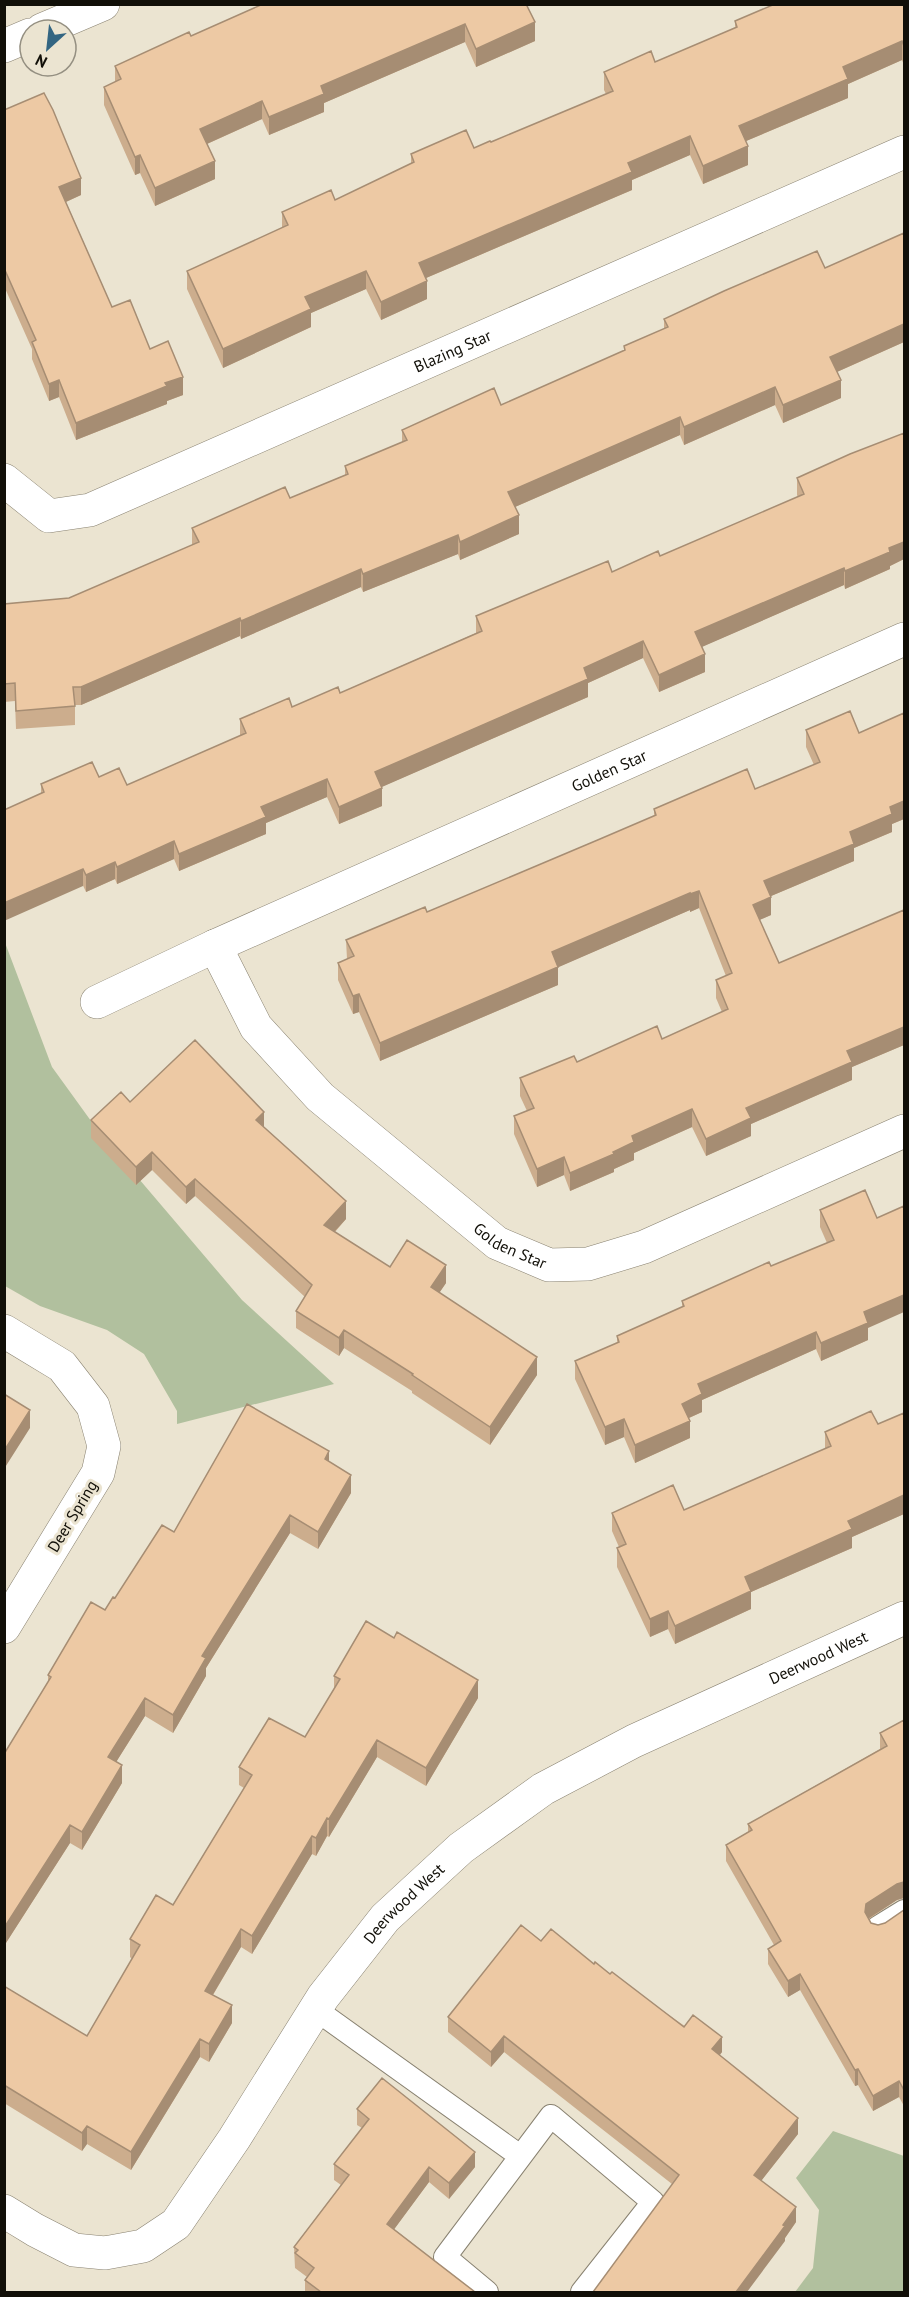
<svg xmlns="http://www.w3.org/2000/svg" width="909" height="2297" viewBox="0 0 909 2297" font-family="'PT Sans',sans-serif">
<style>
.green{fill:#b1c09e}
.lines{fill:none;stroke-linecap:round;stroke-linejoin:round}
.lane-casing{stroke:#898271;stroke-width:24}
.street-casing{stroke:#898271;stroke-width:34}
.secondary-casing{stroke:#898271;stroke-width:34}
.lane{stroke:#fff;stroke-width:22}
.street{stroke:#fff;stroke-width:33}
.secondary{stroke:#fff;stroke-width:33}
.wall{fill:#ccad8d}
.shaded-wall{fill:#a68d73}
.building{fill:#edc9a4;stroke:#a68d73;stroke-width:1.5}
.labels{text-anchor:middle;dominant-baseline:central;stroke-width:6;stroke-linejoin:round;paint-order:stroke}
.street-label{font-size:16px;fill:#110f08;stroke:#ebe4d1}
</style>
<rect width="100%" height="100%" fill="#ebe4d1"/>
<path class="green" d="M4,940l48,127 47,65 143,168 92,84 -157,40v-13l-33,-57 -37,-24 -67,-24 -35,-20z
M833,2131l71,25v136h-109l18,-24 6,-58 -23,-32z"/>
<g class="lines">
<defs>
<path id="lane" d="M878,1927l26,-16
M315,2009l205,147
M487,2292l-42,-35 106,-141 102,86 -71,90"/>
<g id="street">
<path d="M42,30l61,-26"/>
<path d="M4,46l26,-11"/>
<path id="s1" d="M4,480l45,36 41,-6 814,-358"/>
<path id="s2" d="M215,946l41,81 64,70 177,146 52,22 39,-1 56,-17 260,-116"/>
<path id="s3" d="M97,1002l118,-56 689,-307"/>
<path d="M4,1331l58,35 31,40 11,40 -6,27 -94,154"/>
</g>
<g id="secondary">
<path id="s4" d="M4,2211l31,19 39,20 31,3 38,-7 33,-22 58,-85 89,-142 62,-79 76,-70 82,-59 91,-48 270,-123"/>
</g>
</defs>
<use href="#lane" class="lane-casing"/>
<use href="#street" class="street-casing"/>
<use href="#secondary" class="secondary-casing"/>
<use href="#lane" class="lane"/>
<use href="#street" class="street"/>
<use href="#secondary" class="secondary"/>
</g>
<path class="wall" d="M263,4h269l-5,3 8,34 -59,26 -11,-25 -141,61v9l-55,23 -7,-16 -55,25 8,35 -60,27 -15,-33 -5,2 -31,-70v-18l11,-5v-16l76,-30z
M904,4v61l-2,-5 -54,24v14l-102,43 2,24 -45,19 -13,-29 -58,25v10l-206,88 1,21 -46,21 -15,-31 -55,24v14l-88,41 -36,-79v-18l95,-43v-16l53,-12 76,-36v-10l63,-6 17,-6 115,-48 -2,-4v-18l51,-10 80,-34v-7z
M4,110l77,85 -15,7 46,105 38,42 33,46 -16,6v3l-91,36 -17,-43 -10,4 -17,-42v-10l-28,-63z
M904,233v109l-67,30 4,26 -58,25 -8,-18 -91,40 -4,-10 -165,72 4,27 -59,26 -2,-6 -95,38 -2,-5 -120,52 -1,-3 -159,69h-6v20l-59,4 -1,-28 -11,1v-98l65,-6 123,-53v-17l98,-30 55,-23v-9l57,-23v-13l99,-25 123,-54v-5l40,-17v-10l161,-51z
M904,433v126l-14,7v3l-45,20 -1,-4 -143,62 4,25 -46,20 -16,-34 -55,25v14l-207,90 1,19 -43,18 -12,-27 -61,26v11l-87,37 -5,-12 -57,25 -2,-5 -29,13 -45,-98v-10l58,-7 28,8 113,-49v-17l52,-12 48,-14 136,-60v-17l184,-60 138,-59 -1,-2v-17z
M904,713v106l-12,5v8l-38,16v13l-83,35v19l-12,5 20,43 125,-53v135l-52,22v13l-101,44v12l-45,20 -14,-29 -58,26v7l-20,9v3l-44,19 -6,-16 -27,12 -23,-53v-18l13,-5 -7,-15v-18l142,-39 60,-27 -6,-14v-18l10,-4 -27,-68 -9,4v-2l-132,57v18l-178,76 -21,-49 -6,2 -15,-34v-17l9,-4 -1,-19 81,-28 173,-73 54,-23v-7l101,-20 59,-24 -8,-18v-17l53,3z
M130,1102l134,25 82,92 -11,13 55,35 56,16 -7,10 98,82 -47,70 -78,-52v-2l-68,-43 -5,8 -43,-28v-17l9,-14 -110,-101 -9,8 -34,-34 -16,15 -45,-47v-18z
M865,1190l3,150 -47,21 -5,-12 -114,51v12l-13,6 1,20 -55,25 -11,-26 -19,8 -30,-66v-18l42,-18v-7l65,-29v-6l89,-35 56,-23 -7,-16v-17z
M904,1413v101l-52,23v11l-101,44v17l-76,35 -7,-15 -18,8 -33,-70v-19l2,-1 -7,-16v-18l72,-3 141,-61v-17l53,-8z
M329,1462l22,31 -33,56 -28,-16 -84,135v8l-33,57 -28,-17 -29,46 6,21 -40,67 -12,-7 -66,103v-192l44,-72v-7l126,-143z
M334,1676l144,22 -52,88 -49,-29 -48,80 -2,-1 -11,20 -4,-2 -60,100 -11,-7 -28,48 19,28 -23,39 -9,-5 -69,113 -44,-26 -5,7 -78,-48v-117l83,50 45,-77 -2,-2v-18l43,-34 71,-117 -5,-3v-18l66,-30 29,-48z
M904,1720v178l-7,2 -28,19 2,4 7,2 7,-2 19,-13v196l-5,-9 -26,14 -15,-26 -3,1 -55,-96 -12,7 -20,-33v-15l6,-4 -48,-84v-16l22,-13v-8l132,-75v-16z
M541,1941l53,23 16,10 112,78 -2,3 78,79 -37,47 35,41 -11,16v3l-113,-57 -168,-132 -13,15 -43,-35v-15z
M357,2109l118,58 -26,32 -20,-17 -35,47 81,63h-170v-12l2,-3 -12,-9 -1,-21 47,-62 -7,-5v-16l28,-36 -5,-3z"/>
<path class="shaded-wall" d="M535,22v19l-59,26v-18z
M465,24v18l-141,61v9l-55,23v-18l52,-31z
M902,41v19l-54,24v14l-109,46v-18l104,-59z
M262,101v18l-62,28v-18z
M690,136v19l-58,25v10l-213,91v-18l209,-100z
M748,146v19l-45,19v-18z
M140,155v18l-5,2v-18z
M215,161v18l-60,27v-18z
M81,178v17l-22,10v-18z
M366,271v18l-55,24v14l-88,41v-19l82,-52z
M427,281v18l-46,21v-18z
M904,324v18l-74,33v-18z
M183,377v18l-16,6v3l-91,36v-17l89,-40z
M59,380v17l-10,4v-17z
M841,380v18l-58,25v-18z
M775,387v18l-91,40v-18z
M680,417v18l-172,75v-18z
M519,515v19l-59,26v-18z
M458,535v19l-95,38v-18z
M904,542v17l-14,7v3l-45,20v-18l44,-23z
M844,568v17l-149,65v-18z
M361,569v18l-120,52v-18z
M240,618v18l-159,69v-18z
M643,641v17l-55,25v14l-213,93v-18l209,-104z
M705,654v18l-46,20v-17z
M327,779v18l-61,26v11l-87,37v-17l82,-47z
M382,788v18l-43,18v-17z
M904,801v18l-12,5v8l-38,16v13l-90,38v-18l126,-74z
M174,841v18l-57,25v-17z
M115,862v17l-29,13v-17z
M83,869v17l-79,35v-18z
M699,891v17l-9,4v-18z
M690,893v17l-138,60v-18z
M771,897v18l-18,8v-18z
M558,967v18l-178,76v-18z
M359,994v18l-6,2v-18z
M904,1027v18l-52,22v13l-101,44v12l-45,20v-17l40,-31 101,-57z
M692,1109v18l-58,26v7l-20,9v3l-44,19v-18l43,-21 19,-16z
M264,1112v18l-8,-10z
M152,1152v18l-16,15v-18z
M564,1157v18l-27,12v-18z
M195,1179v17l-9,8v-17z
M346,1201v18l-22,24v-18z
M446,1265v18l-15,22v-18z
M904,1295v17l-36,16v12l-47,21v-18l43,-31z
M344,1330v18l-5,8v-18z
M816,1332v17l-114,51v12l-20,9v-17l16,-20z
M537,1357v18l-47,70v-18z
M30,1410v18l-26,41v-18z
M624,1419v18l-19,8v-18z
M690,1421v17l-55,25v-18z
M329,1451v18l-4,-10z
M351,1475v18l-33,56v-17z
M904,1495v19l-52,23v11l-101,44v17l-76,35v-18l70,-49 103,-56z
M290,1515v18l-84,135v8l-33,57v-18l29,-59z
M668,1611v18l-18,8v-18z
M478,1680v18l-52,88v-18z
M145,1698v18l-37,59v-18z
M377,1740v17l-48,80v-18z
M122,1765v18l-40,67v-18z
M327,1818v18l-11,20v-18z
M70,1825v18l-66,103v-18z
M312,1836v18l-60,100v-18z
M904,1882v16l-7,2 -31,20 -1,-8 1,-8 31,-20z
M241,1929v18l-36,61v-17z
M800,1974v16l-12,7v-16z
M232,2005v18l-23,39v-18z
M504,2036v16l-13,15v-15z
M722,2037v15l-10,12v-15z
M200,2039v18l-69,113v-18z
M858,2069v16l-3,1v-16z
M899,2081v16l-26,14v-15z
M798,2118v16l-44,56v-15z
M87,2126v18l-5,7v-18z
M475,2152v15l-26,32v-16z
M429,2167v15l-42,57v-15z
M796,2207v15l-11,16v3l-38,51h-11z"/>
<path class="building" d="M263,4h263l9,18 -59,27 -11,-25 -144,62 3,8 -55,23 -7,-16 -62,28 15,32 -60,27 -15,-33 -5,2 -31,-70 17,-8 -6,-13 74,-34 2,4z
M775,4h129v42l-2,-5 -59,26 5,12 -109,47 9,20 -45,20 -13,-30 -62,27 4,9 -213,91 8,18 -46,21 -15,-31 -61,26 6,12 -88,40 -36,-78 101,-46 -6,-13 49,-22 4,10 79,-38 -3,-8 55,-24 8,18 16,-7 1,1 122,-51 -9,-19 47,-21 4,11 82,-35 -2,-6z
M44,93l9,17 28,68 -22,9 53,120 18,-7 20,49 18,-8 15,36 -18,6 2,3 -91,37 -17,-43 -10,4 -17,-42 4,-2 -32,-72v-158z
M904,233v91l-74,33 11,23 -58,25 -8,-18 -91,40 -4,-10 -172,75 11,23 -59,27 -2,-7 -95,39 -2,-5 -120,52 -1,-3 -159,69h-8l2,19 -59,5 -1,-28 -11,1v-80l65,-6 130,-56 -7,-14 93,-41 5,11 58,-24 -3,-8 62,-26 -5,-10 92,-42 7,17 124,-55 -1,-4 44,-19 -4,-8 60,-28 93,-40 8,17z
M904,433v109l-15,6 1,4 -45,19 -1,-3 -149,64 10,22 -46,21 -16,-34 -59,27 4,11 -213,93 7,16 -43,19 -12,-28 -66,28 5,10 -87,37 -5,-13 -57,26 -2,-5 -29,13 -3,-6 -79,34v-93l40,-18 -3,-8 51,-22 7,15 20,-9 8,17 119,-52 -6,-14 49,-21 3,9 46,-20 2,6 142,-62 -6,-15 132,-55 4,11 46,-21 2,5 144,-62 -7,-16 53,-24z
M850,711l9,22 45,-20v88l-14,6 2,7 -42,18 4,12 -90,37 7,16 -18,8 26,58 125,-53v117l-57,24 5,11 -106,46 5,10 -45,21 -14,-30 -60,27 2,6 -21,10 1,2 -44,19 -6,-16 -27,12 -23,-53 20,-8 -14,-30 54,-22 3,6 80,-36 5,13 66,-30 -12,-29 16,-7 -33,-82 -9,3v-1l-138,59 6,15 -178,76 -21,-49 -6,2 -15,-33 16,-7 -8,-16 79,-33 2,5 173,-73 56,-24 -2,-6 93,-40 8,20 65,-27 -14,-32z
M195,1040l69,72 -8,8 90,81 -22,24 66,42 17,-27 39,25 -15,22 106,70 -47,70 -78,-52 1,-1 -69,-44 -5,8 -43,-27 16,-26 -117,-106 -9,8 -34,-35 -16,15 -45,-47 30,-28 9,10z
M865,1190l12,28 27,-12v89l-40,17 4,11 -47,20 -5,-11 -118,52 4,10 -20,10 8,17 -55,24 -11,-26 -19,8 -30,-66 44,-19 -2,-6 67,-30 -2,-5 87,-39 2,4 63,-26 -14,-30z
M4,1394l26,16 -26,41z
M247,1404l82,47 -4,8 26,16 -33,57 -28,-17 -88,141 4,2 -33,57 -28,-17 -37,59 14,8 -40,67 -12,-7 -66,103v-174l47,-77 -3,-2 43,-73 14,8 8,-13 2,1 47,-73 12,7z
M871,1411l7,13 26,-11v82l-56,26 4,8 -107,48 6,14 -76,35 -7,-15 -18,8 -33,-71 9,-4 -14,-31 61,-28 11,25 147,-64 -6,-14z
M366,1621l28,17 3,-6 81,48 -52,88 -49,-28 -48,79 -2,-1 -11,20 -4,-2 -60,100 -11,-7 -36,62 27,14 -23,39 -9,-5 -69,113 -44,-26 -5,7 -78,-48v-99l83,50 53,-91 -10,-6 26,-44 17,10 79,-130 -13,-8 30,-49 36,19 35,-58 -6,-3z
M904,1720v162l-7,2 -31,20 -1,8 6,11 7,2 7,-2 19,-13v180l-5,-9 -26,15 -15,-27 -3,1 -55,-96 -12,7 -20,-32 13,-8 -55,-96 26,-15 -4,-6 139,-78 -7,-13z
M521,1925l20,16 10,-12 43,35 1,-2 15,12 2,-2 72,55 9,-12 29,22 -10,12 86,69 -44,57 42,32 -13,18 2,1 -49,66h-143l86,-117 -175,-139 -13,16 -43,-35z
M382,2078l93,74 -26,31 -20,-16 -42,57 88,68h-154l-16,-12 9,-12 -19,-15 3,-3 -4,-3 55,-72 -15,-11 35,-45 -12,-10z"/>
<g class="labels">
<g class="street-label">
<text stroke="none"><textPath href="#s1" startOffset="495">Blazing Star</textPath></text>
<text stroke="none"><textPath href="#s3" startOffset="562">Golden Star</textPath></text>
<text stroke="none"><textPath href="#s2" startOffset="428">Golden Star</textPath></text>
<text transform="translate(72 1516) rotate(-59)">Deer Spring</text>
<text stroke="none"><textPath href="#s4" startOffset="1070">Deerwood West</textPath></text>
<text stroke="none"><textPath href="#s4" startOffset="584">Deerwood West</textPath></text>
</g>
</g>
<rect width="909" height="2297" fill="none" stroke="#110f08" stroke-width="12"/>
<g transform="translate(48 48) rotate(207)"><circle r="28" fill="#ebe4d1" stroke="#948f81" stroke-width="1.5"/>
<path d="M0-4.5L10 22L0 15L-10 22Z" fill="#336582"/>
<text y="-9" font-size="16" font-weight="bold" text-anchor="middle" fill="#110f08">N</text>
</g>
</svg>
